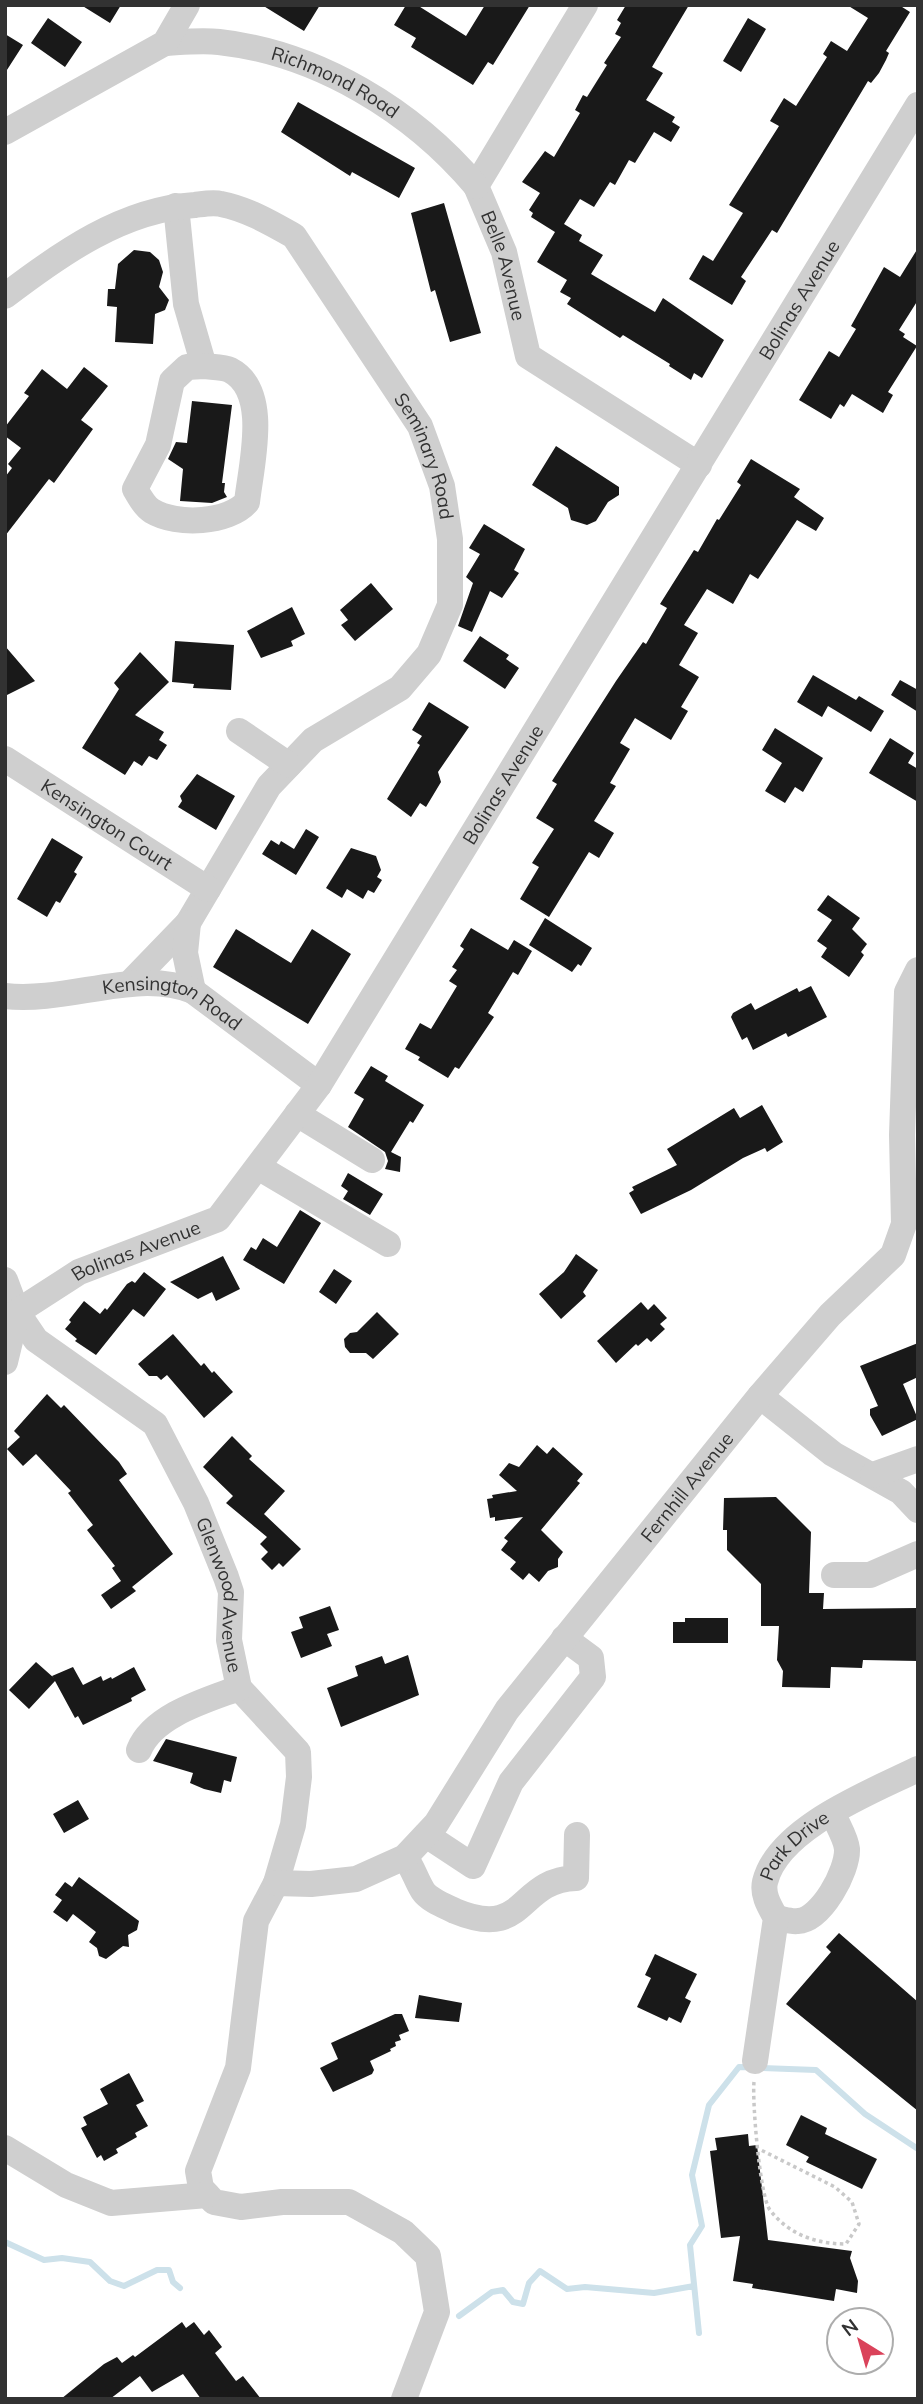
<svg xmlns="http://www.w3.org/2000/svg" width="923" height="2404" viewBox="0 0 923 2404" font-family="Mulish,sans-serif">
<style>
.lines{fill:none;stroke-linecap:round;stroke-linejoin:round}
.stream{stroke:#cde1ea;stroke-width:6}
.building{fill:#191919}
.path{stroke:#c9c9c9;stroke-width:3.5;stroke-dasharray:3.5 3.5;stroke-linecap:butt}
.minor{stroke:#cfcfcf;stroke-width:26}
.labels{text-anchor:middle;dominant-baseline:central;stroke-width:7;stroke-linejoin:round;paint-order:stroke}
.street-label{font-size:19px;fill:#323232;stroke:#fff}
</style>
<rect width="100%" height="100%" fill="#fff"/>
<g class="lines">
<path class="stream" d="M5,2242l39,18 18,-2 28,4 20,19 14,5 33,-16h12l4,12 7,6
M459,2316l33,-24 11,-2 10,12 10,2 6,-21 11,-12 27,18 18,-2 69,6 40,-7
M699,2333l-9,-88 12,-19 -10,-51 17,-70 30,-38 77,3 49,44 53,35"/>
</g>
<path class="building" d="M81,5h40l-11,18z
M262,5h58l-16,26z
M406,5h11l49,31 19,-31h45l-37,60 -5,-3 -15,23 -62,-38 5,-9 -22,-13z
M626,5h63l-37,62 11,6 -17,27 29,17 -3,5 8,5 -9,15 -17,-10 -19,31 -6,-3 -14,25 -5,-3 -16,25 -14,-8 -16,25 18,11 -3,6 24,14 -12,19 64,38 8,-14 61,42 -22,38 -8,-5 -3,7 -22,-14 1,-2 -47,-29 -3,3 -53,-34 4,-6 -11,-6 7,-12 -30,-18 18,-30 -24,-15 2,-4 -4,-3 11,-17 -18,-11 23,-31 9,6 26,-44 -5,-3 8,-15 4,2 20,-32 -3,-2 17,-26 -6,-3 6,-11 -4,-3z
M847,5h52l11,7 -24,39 3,2 -3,7 -7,13 -8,10 -3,-2 -91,152 -5,-3 -31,47 5,4 -14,24 -43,-26 14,-24 10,6 30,-48 -14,-8 50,-79 -9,-5 14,-23 12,8 31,-49 -4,-3 8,-13 16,10 21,-33z
M48,18l34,24 -17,25 -34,-24z
M748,18l18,11 -25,43 -18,-11z
M5,34l18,11 -18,28z
M298,102l117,66 -16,30 -47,-26 -2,4 -69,-44z
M444,203l37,130 -31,9 -15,-52 -4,2 -20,-79z
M918,248v52l-19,30 6,4 -2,3 14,9 -29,46 5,3 -10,18 -31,-19 -8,13 -4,-3 -9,15 -32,-19 30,-49 10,6 17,-28 -5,-3 33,-59 16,10z
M134,250l16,2 9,8 4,12 -4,15 10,13 -4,10 -10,4 -2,30 -38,-2 2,-35 -10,-1 1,-17h7l3,-25z
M84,367l24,19 -27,34 12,9 -39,54 -5,-4 -44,57v-59l7,-9 -4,-4 13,-16 -16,-12v-9l24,-31 -5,-3 18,-24 25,20z
M192,401l40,4 -10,78h3l-1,9 3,5 -15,6 -32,-2 3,-32 -15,-10 8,-17 11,1z
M556,446l63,41v8l-11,7 -12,19 -9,4 -16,-5 -3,-12 -36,-23z
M751,459l49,30 -6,8 30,21 -8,13 -19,-11 -39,59 -8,-5 -17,30 -26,-15 -23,36 14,8 -19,32 20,12 -18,30 7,4 -17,29 -36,-22 -15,25 10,6 -20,34 6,3 -22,35 20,12 -15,25 -10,-6 -40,65 -29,-18 19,-32 -7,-4 22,-34 -18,-11 21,-34 -5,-3 64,-100 27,-39 3,2 21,-36 -7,-4 34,-54 4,2 19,-33 2,1 22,-35 -4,-3z
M484,524l41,25 -11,21 5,3 -17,25 -12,-7 -18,41 -14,-6 15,-43 -7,-6 14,-23 -11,-6z
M371,583l22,26 -38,32 -14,-16 7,-5 -8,-10z
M292,607l13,27 -14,7 2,5 -32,12 -14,-27z
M480,636l29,19 -3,4 13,9 -14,21 -42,-28z
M175,641l59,4 -3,45 -38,-2 1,-4 -22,-2z
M5,646l30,35 -30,15z
M140,652l29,30 -34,33 29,17 -5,8 8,5 -10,15 -8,-4 -7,10 -8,-5 -9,14 -43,-27 37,-59 -5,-6z
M813,675l43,25 3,-4 25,15 -13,21 -43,-26 -6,11 -25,-15z
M900,680l18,10v22l-27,-17z
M429,702l40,25 -31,45 3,10 -15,25 -6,-4 -9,14 -24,-18 33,-54 -3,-2 5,-7 -10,-6z
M775,728l48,30 -20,34 -8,-5 -10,16 -20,-12 17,-28 -20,-13z
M890,738l24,15 -6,10 10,6v33l-49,-29z
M197,774l38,22 -19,34 -38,-23 4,-6 -2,-5z
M306,829l13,8 -23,38 -34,-21 9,-14 8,5 2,-4 13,8z
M52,838l31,19 -9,15 3,2 -17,29 -4,-2 -9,16 -30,-18z
M351,848l25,8 5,14 -4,7 5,3 -8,13 -6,-3 -5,9 -16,-10 -5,9 -16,-10z
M828,895l32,23 -8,11 15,15 -6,8 3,3 -15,22 -28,-20 6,-9 -10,-7 15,-21 -15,-10z
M545,918l47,30 -11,18 -3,-2 -6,8 -43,-27z
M471,928l37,22 6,-10 18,11 -14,24 -5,-3 -25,41 6,4 -35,52 -4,-2 -7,11 -30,-18 2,-3 -15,-8 15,-26 11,6 26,-43 -8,-5 8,-11 -5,-3 12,-18 -4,-3z
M236,929l55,34 21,-34 39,25 -43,70 -95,-57z
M811,986l16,31 -39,20 -2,-4 -33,17 -6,-13 -5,3 -11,-23 2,-4 18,-10 4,7 42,-22 2,4z
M371,1066l17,10 -3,5 39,24 -11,18 -3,-2 -19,31 10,5 -1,15 -15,-3 3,-8 -3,-9 -37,-25 16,-28 -10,-6z
M762,1105l21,37 -16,10 -2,-4 -22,10 -52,32 -50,24 -12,-21 5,-3 -2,-3 45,-22 -10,-16 67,-41 6,10z
M348,1173l35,21 -13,21 -27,-16 5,-8 -7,-5z
M300,1210l21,13 -37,61 -41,-24 8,-13 5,3 7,-12 14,9z
M576,1254l22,16 -15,22 3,4 -25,23 -22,-25 25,-22z
M223,1256l17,33 -24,12 -4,-9 -14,7 -28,-17z
M334,1269l18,12 -16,23 -17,-12z
M144,1272l22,17 -22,28 -11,-8 -37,46 -21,-14 2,-2 -12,-10 6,-7 -2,-2 15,-19 16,13 5,-6 2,2 20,-26 5,-3 3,2z
M641,1302l7,8 6,-6 13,14 -7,6 5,5 -14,13 -4,-4 -9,8 -2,-2 -20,19 -19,-22z
M377,1312l22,22 -26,25 -7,-6h-16l-5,-6 -1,-8 6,-6 7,-1z
M173,1334l28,32 3,-3 8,10 2,-2 19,21 -29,26 -37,-43 -6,5 -4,-4h-8l-11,-12z
M918,1343v34l-15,7 15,35 -36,17 -12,-21v-6l8,-3 -18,-40z
M47,1394l14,14 3,-3 55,57 8,12 -8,6 54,74 -41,33 4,4 -25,18 -10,-14 20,-14 -9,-13 3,-2 -28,-36 6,-5 -25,-32 3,-2 -35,-37 -13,12 -16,-17 13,-12 -6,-6z
M232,1436l20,20 -3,3 36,32 -21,23 37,35 -18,18 -4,-4 -7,7 -11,-11 7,-7 -8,-8 7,-7 -41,-34 7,-7 -30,-29z
M537,1445l10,9 6,-7 30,27 -6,7 3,2 -39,47 22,22 -5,7v8l-10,4 -9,11 -10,-9 -6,7 -13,-11 6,-7 -15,-12 7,-9 -4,-3 19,-21 -28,4v-4l-5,1 -3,-19 6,-1 -1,-3 25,-4 -18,-16 10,-12 10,4z
M776,1497l35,35 -2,61h15l-1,16 95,-1v53l-55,-1 -1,8 -31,-1 -1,21 -48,-1 1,-16 -6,-11 2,-34h-18v-42l-34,-34v-20h-4l1,-32z
M330,1606l9,24 -12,4 5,12 -31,12 -10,-26 12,-4 -4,-11z
M685,1618h43v25h-55v-21h12z
M408,1655l11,40 -78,32 -14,-39 31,-12 -3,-10 27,-10 3,8z
M36,1662l18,16 -2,-2 21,-9 10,18 18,-9 2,5 8,-4 1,2 22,-12 12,23 -15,8 1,3 -49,24 -5,-9 -3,2 -20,-37 -26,28 -20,-19z
M166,1739l71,18 -6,25 -7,-2 -3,13 -17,-4 -14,-6 3,-10 -40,-12z
M78,1800l11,19 -25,14 -11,-19z
M79,1877l60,44 -2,9 -9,5 1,12 -6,-1 -17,13 -7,-3 -2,-8 -8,-6 7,-10 -23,-18 -6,8 -14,-10 9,-12 -7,-5 10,-13 7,5z
M839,1933l79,69v109l-132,-107 45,-52 -5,-5z
M655,1954l42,20 -12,24 6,3 -10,22 -12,-6 -2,4 -30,-14 14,-29 -6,-3z
M419,1995l43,8 -3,19 -44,-4z
M395,2014h7l7,17 -10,4 2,5 -6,2 1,4 -6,3 1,2 -21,10 4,9 -2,4 -39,18 -13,-24 18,-9 -7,-16z
M129,2073l15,28 -8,4 12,21 -13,7 2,4 -21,12 2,4 -14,8 -3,-6 -4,3 -16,-30 6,-3 -4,-8 25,-13 -8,-15z
M801,2115l26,13 -2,6 52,25 -15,30 -56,-27 3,-5 -23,-12z
M748,2134l1,12 8,-1 11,95 84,11 -2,7 8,23 -1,12 -21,-4 -2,12 -82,-13 1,-4 -20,-3 7,-45 -19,2 -11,-87 7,-1 -2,-12z
M182,2322l4,6 8,-6 10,13 5,-5 13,17 -7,6 21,28 7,-5 18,23h-60l-18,-25 -31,18 -12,-16 -30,23h-49l43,-35 13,-7 5,6 11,-8 2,2z"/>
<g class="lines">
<path class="path" d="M754,2082c-2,19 6,116 16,128 19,25 47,34 76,34l13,-20 -7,-22 -17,-15 -76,-38"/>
<g class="minor">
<path id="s1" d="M585,5l-109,181 28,66 24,104 171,109"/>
<path id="s2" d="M165,43c18,-1 37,-3 54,-1 99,11 194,69 257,144"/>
<path d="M5,132l160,-89 22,-38"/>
<path d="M176,206l10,98 18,62"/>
<path id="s3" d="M5,296c55,-42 118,-87 190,-91 8,-1 18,-3 26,-1 26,5 50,19 73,32l126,190 22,60 8,53v66l-21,49 -29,34 -87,52 -44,46 -81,137 -58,60"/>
<path d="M204,366c7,1 20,1 26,4 41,21 21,95 17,132 -18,21 -70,24 -95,9 -7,-4 -13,-15 -17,-22l23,-44 14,-64 15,-14z"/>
<path d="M239,731l50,34"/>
<path id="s4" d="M5,759l203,130"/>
<path d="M188,923l-3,30 8,38"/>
<path id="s5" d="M5,996c64,7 131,-28 188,-5l126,94"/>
<path d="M297,1114l75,46"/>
<path d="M258,1167l130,77"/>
<path id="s6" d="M5,1280l12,32 19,28 119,84 41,79 30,74 5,15 -2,48 10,48 59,64 1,25 -6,48 -17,58 -20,38 -18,147 -40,103 3,17 13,14 27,5 41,-5h67l54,30 25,24 9,56 -33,87"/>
<path id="s7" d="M5,1362l12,-50 62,-40 139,-53 101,-134 599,-980"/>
<path d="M760,1396l73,58 68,38 17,18"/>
<path d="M873,1475l45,-16"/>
<path d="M834,1575h36l48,-21"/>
<path d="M139,1750c14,-35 68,-50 100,-62"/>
<path d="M426,1835l47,31 38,-84 82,-105 -2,-19 -27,-20"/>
<path d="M405,1857c8,11 11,23 18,34 6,9 22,15 32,20 72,30 61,-31 121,-33l1,-43"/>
<path id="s8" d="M276,1883l35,1 45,-5 49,-22 31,-33 71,-114 253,-314 70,-81 63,-60 11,-31 -2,-89 5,-143 11,-22"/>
<path d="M776,1918c7,1 15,4 22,3 23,-1 50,-50 49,-72 -1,-11 -10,-25 -14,-35"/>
<path id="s9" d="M755,2061l21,-143c-6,-11 -14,-23 -11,-36 13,-54 106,-90 153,-113"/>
<path d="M5,2148l61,37 45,18 96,-8"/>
</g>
</g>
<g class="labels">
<g class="street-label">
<text stroke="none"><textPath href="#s2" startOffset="178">Richmond Road</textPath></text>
<text stroke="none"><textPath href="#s1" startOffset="296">Belle Avenue</textPath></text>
<text stroke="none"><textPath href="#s7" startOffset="1362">Bolinas Avenue</textPath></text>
<text stroke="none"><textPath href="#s3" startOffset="578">Seminary Road</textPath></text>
<text stroke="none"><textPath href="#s7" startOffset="794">Bolinas Avenue</textPath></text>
<text stroke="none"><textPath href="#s4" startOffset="121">Kensington Court</textPath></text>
<text stroke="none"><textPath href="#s5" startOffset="173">Kensington Road</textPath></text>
<text stroke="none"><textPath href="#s7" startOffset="186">Bolinas Avenue</textPath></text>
<text stroke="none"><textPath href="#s8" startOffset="600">Fernhill Avenue</textPath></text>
<text stroke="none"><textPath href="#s6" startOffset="399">Glenwood Avenue</textPath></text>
<text stroke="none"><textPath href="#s9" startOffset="231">Park Drive</textPath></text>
</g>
</g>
<rect width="923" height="2404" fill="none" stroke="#323232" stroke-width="14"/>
<g transform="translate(860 2341) rotate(323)"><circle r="33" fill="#ffffff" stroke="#adadad" stroke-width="2"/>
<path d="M0-5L12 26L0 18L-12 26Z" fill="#da435b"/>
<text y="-10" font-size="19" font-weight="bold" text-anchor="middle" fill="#323232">N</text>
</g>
</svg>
